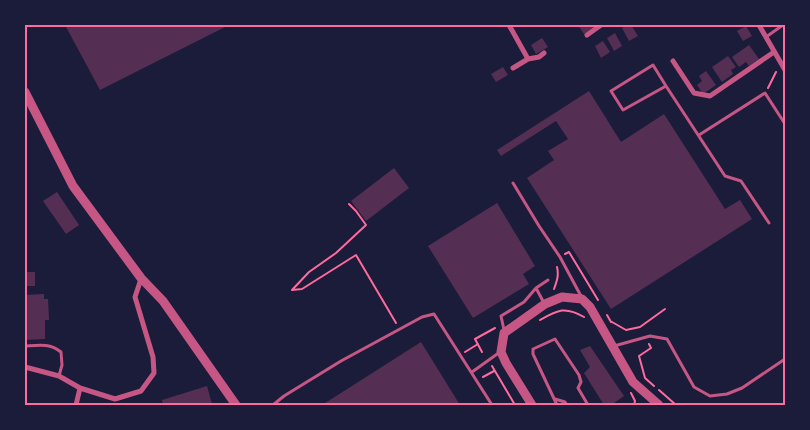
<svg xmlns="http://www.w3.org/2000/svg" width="810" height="430" viewBox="0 0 810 430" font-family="'Open Sans',sans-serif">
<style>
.building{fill:#542f53}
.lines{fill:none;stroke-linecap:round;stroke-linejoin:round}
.path{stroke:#ff6b9d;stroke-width:2}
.service{stroke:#c65784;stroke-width:3}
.minor{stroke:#c65784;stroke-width:5}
.tertiary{stroke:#c65784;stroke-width:9}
.neatline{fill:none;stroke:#ff6b9d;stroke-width:2}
</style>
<rect width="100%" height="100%" fill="#1b1b3a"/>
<path class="building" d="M65,25h164l-129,65z
M578,25h19l-13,9z
M627,25h4l7,11 -9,5 -7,-13z
M746,26l6,10 -9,5 -6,-10z
M615,33l7,13 -8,5 -7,-13z
M542,38l6,9 -12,7 -5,-9z
M603,41l7,11 -9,6 -6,-12z
M749,45l10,14 -10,7 -3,-4 -7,5 -7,-10z
M728,56l8,11 -5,3 2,4 -11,8 -10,-15z
M503,67l5,8 -12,7 -5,-8z
M706,71l10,14 -13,9 -6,-9 5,-4 -3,-5z
M589,91l32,51 43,-28 61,95 15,-9 12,19 -141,90 -84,-131 27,-18 -6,-9 20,-12 -12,-18 -55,35 -4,-6z
M394,168l15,20 -43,33 -15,-20z
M57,192l22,33 -13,9 -23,-33z
M497,203l38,63 -12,8 6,10 -56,34 -45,-72z
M25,272h10v14h-10z
M44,294v5h4l1,21h-4v19l-20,1v-45z
M421,342l39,63h-138z
M590,346l34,50 -13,9h-7l-20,-32 6,-6 -10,-17z
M207,386l5,18 -49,1 -1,-5z"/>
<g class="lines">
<path class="path" d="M768,88l8,-16
M349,204l7,7 10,14 -30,28 -27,19 -17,18 10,-1 54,-34 40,68
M565,254l4,-2 29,48
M554,289c3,-8 5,-14 3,-22
M607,315l4,7
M540,320c18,-10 25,-14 44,-3
M612,322l14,8 14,-3 25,-18
M649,344l2,4 -12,8 6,22 9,8
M465,352l13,-8
M482,352l-7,-13 20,-11
M492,366l23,39
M483,377l11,-6
M659,390l17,15
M631,393l4,8 -1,4"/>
<path class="service" d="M766,37l17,-12
M666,86l-13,-21 -42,26 12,19 43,-24 59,90 16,5 28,42
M699,135l66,-42 20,31
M513,183l26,43 21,31 22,41
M536,288l8,15
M504,330l-3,-14 23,-14 12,-14 12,-8
M25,346c14,-1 25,-3 36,6l1,13 -3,11
M614,346l36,-10 17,3 27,48 16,9 17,-2 15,-6 43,-29
M472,372l28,-20
M555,399l10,3 2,3
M273,405l11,-9 57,-35 81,-44 12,-3 58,91
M557,405l-24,-51v-5l22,-10 24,36 2,7 -3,6 10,17"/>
<path class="minor" d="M509,25l19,34 11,-2 5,-4
M759,25l26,45
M587,35l14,-10
M673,61l21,32 16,3 64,-44
M513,68l15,-9
M25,367l34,9 21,12 35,11 26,-8 13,-18 -1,-16 -18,-60 6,-18
M76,405l4,-17"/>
<path class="tertiary" d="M25,92l48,94 68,92 22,23 73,104
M532,405l-26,-42 -5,-11 3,-19 41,-29 17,-7 20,2 8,8 43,75 26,23"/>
</g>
<rect width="810" height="430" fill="none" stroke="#1b1b3a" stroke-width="52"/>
<rect x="26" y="26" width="758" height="378" class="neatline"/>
</svg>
